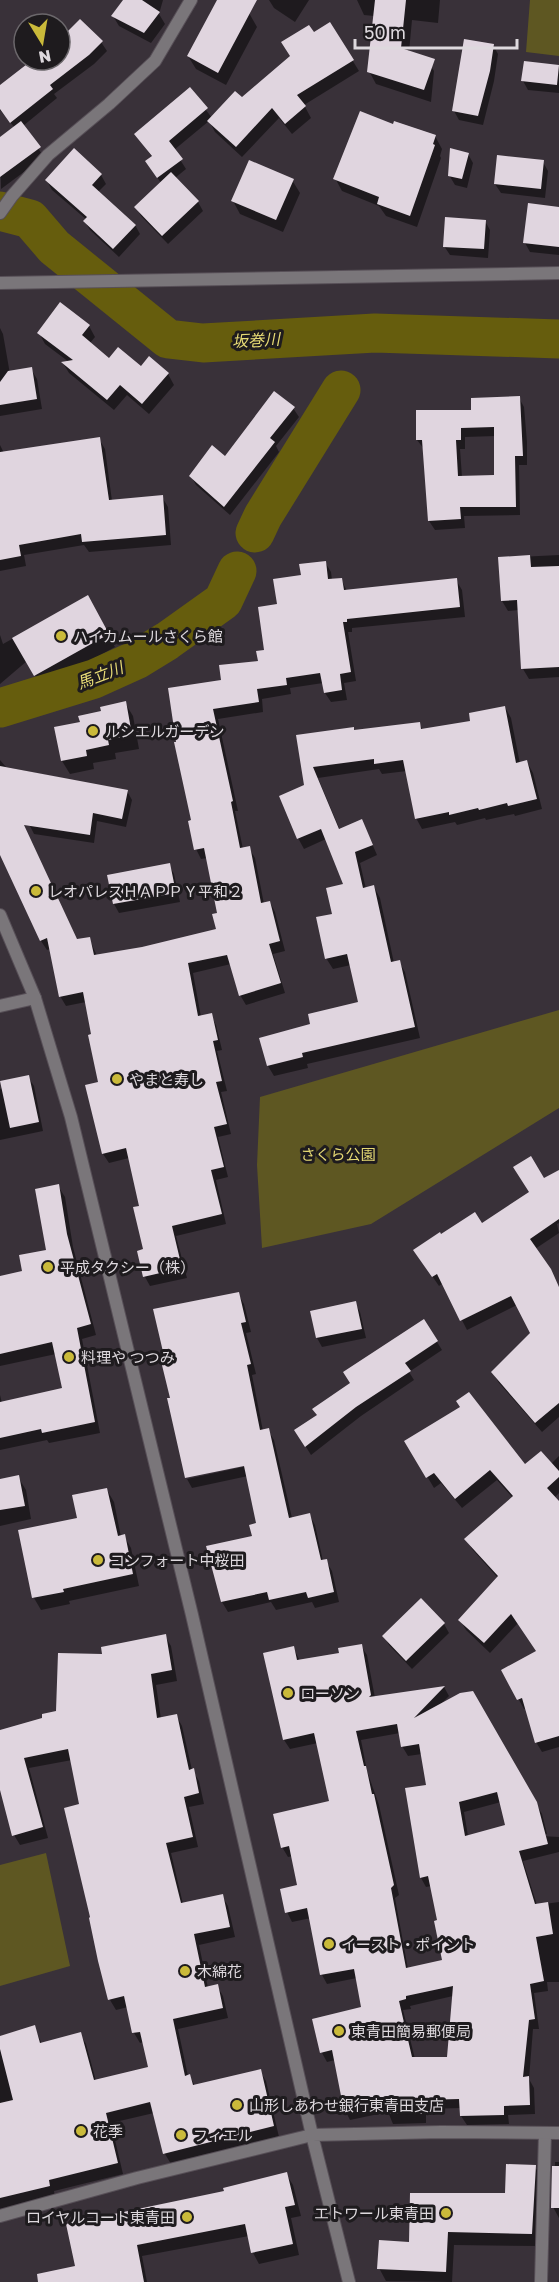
<svg xmlns="http://www.w3.org/2000/svg" width="559" height="2282" viewBox="0 0 559 2282" font-family="'Golos Text','Noto Sans JP',sans-serif">
<style>
.green{fill:#5e5722}
.shadow{fill:#0007;fill-rule:evenodd}
.lines{fill:none;stroke-linecap:round;stroke-linejoin:round}
.river{stroke:#665d0d;stroke-width:39}
.building{fill:#e0d5df;fill-rule:evenodd}
.minor-casing{stroke:#574f57;stroke-width:14}
.tertiary-casing{stroke:#574f57;stroke-width:14}
.minor{stroke:#7a767a;stroke-width:12}
.tertiary{stroke:#7a767a;stroke-width:12}
.poi-dot{fill:#caba3a;stroke:#1e1b1e;stroke-width:2}
.labels{text-anchor:middle;dominant-baseline:central;stroke-width:6;stroke-linejoin:round;paint-order:stroke}
.poi-label{font-size:15px;fill:#ded9de;stroke:#1e1b1e;text-anchor:start}
.park-label{font-size:15px;fill:#e6d974;stroke:#1e1b1e}
.water-label{font-size:16px;font-style:italic;fill:#e7db75;stroke:#1e1b1e}
</style>
<rect width="100%" height="100%" fill="#393139"/>
<path class="green" d="M530,0h29v56l-33,-4z
M559,1010v98l-188,116 -109,24 -5,-83 3,-68z
M46,1853l24,113 -70,20v-121z"/>
<path class="shadow" d="M125,0h38l-4,14 6,10 -14,19 -32,-17 -6,-10z
M218,0h6l25,13 8,14 -31,58 -30,-16 -8,-13z
M269,0h40l-14,22 -21,-14z
M357,0h83l-2,23 -26,-3 -3,32 17,6 8,13 -3,31 -55,-18 -7,-13 5,-55 -10,-1z
M330,24l29,47 -55,34 7,13 -19,16 -13,-16 -37,39 -27,-25 -6,-11 -35,29 12,19 -11,9 23,24 5,9 -35,33 -27,-28 -5,-9 25,-24 -14,-21 5,-5 -16,-23 54,-45 22,29 30,-19 50,-42 21,-23z
M101,42l6,9 -13,13 -40,30 3,4 -34,28 21,31 -43,32 -1,-50 15,-11 -15,-18v-23l35,-18 11,-9h14v-10z
M493,45l5,9 -4,27 -11,44 -24,-5 -5,-9z
M559,67v26l-31,-3 -5,-9z
M394,126l41,10 7,13 -2,7 1,2 -24,69 -31,-11 -7,-10 -37,-15 -7,-13z
M468,154l5,9 -6,25 -12,-3 -6,-10z
M543,162l5,9 -3,27 -44,-5 -6,-9z
M101,175l5,9 -8,8 37,33 5,9 -21,23 -29,-27 -5,-8 2,-2 -35,-30 -5,-9z
M292,180l8,13 -17,39 -43,-18 -7,-13z
M559,208v47l-29,-3 -5,-9z
M485,221l5,9 -2,28 -38,-3 -6,-9z
M89,326l6,11 -5,6 20,17 58,14 6,11 -25,29 -22,-19 -13,15 -45,-37 -6,-10 6,-1 -24,-18 -6,-11z
M0,328l3,6 7,40 21,-5 6,10 5,30 -42,7z
M519,398l5,9 3,35v23h-8l1,50 -56,1 1,12 -30,2 -6,-9 -5,-72 -7,-9 56,-29zM496,436v40l-34,1 -2,-28h5v-12z
M293,408l6,9 -23,29 3,6 -49,63 -34,-30 -5,-9 34,-18z
M99,439l6,10 7,52 50,-4 6,10 3,38 -82,7 -5,-7 -60,10 2,11 -26,5v-126l4,8z
M559,555v122l-30,2 -6,-10 -4,-59 -11,1 -6,-10 -2,-43z
M325,562l6,10 1,8 9,-1 6,12 109,-11 6,10 3,27 -113,11v4h-4l8,49 -12,2 3,17 -16,2 -6,-9 -2,-10 -33,5 1,6 -29,5 1,13 -45,7 20,92h-3l8,38 6,-1 6,10 9,46 6,-2 5,10 10,39 -12,3 12,39 -39,12 -6,-10 -9,-31 -38,9 8,44 10,-2 5,10 6,25 -5,1 10,40 -6,1 10,42 -13,3 10,40 -12,3 10,44 -50,12 11,42 -37,8 -5,-9 -6,-25 6,-2 -4,-43 -12,-49 -20,5 -6,-9 -3,-71 -14,-81 -20,4 -6,-10 -10,-47 -3,1 -6,-9 -41,-90v-11l77,101 12,-3 8,18 46,-8 74,-18 2,-16 -12,-56 -6,1 -5,-10 -3,-28 -18,-78 47,-61 37,-20 6,-11 13,-46 24,-28z
M87,597l28,50 -73,40 -15,-26 -27,23v-49l3,9z
M125,703l8,13 6,33 -24,4 1,6 -23,4 1,6 -24,5 -8,-13 19,-38z
M505,707l6,11 9,46 7,-2 6,11 9,36 -27,7 -1,-2 -28,6 -1,-2 -28,7 -2,-3 -33,7 -6,-11 -9,-47 -25,3 -3,-5 -61,9 22,52 27,2 10,23 -17,8 6,26 8,-2 6,11 14,65 5,-1 6,10 15,66 -113,26 1,4 -34,8 -6,-10 -7,-27 51,-14 48,-22 -9,-38 -18,4 -7,-11 8,-43 11,-30 -19,-46 -22,10 -6,-11 7,-52 -7,-49 121,-13 4,6 49,-8z
M0,760l6,7 121,24 5,9 -6,27 -29,-6 -3,22 -60,-9 -4,-8 22,-10 -52,-13z
M169,865l5,9 6,28 -61,11 -5,-9 -6,-28z
M28,1077l6,9 9,45 -43,9v-51z
M559,1171v52l-2,1 2,9 -24,16 24,38v130l-17,15 -43,-49 -6,-10 39,-40 -15,-28 -50,25 -24,-47 -4,3 -18,-26 20,-24 41,-11 48,-32 13,-13z
M58,1186l7,11 8,50 23,88 -14,4 18,94 -51,10 -2,-3 -47,10v-55l2,8 62,-14 -8,-35 -56,12v-88l24,-6 24,-21z
M238,1294l6,10 7,28 -5,1 10,41 -4,1 11,56 5,-1 6,10 18,78 17,-4 6,11 8,36h3l6,10 7,31 -24,6 -3,-6 -36,8 -5,-8 -43,10 -6,-10 -15,-55 47,-10 4,-13 -10,-48 -56,12 -5,-9 65,-14 -1,-3 -64,14v3l-15,-80z
M355,1303l5,9 6,26 -44,9 -5,-9 -5,-26z
M424,1321l18,29 -33,22 5,8 -53,36 -50,39 -10,-16 17,-23z
M406,1441l119,26 26,-3 8,-8v37l-5,5 5,6v134l-41,-15 -28,30 -24,-23 -6,-10 38,-42 -26,-29 -6,-10 47,-41 -16,-18 -35,28 -21,-25 -7,5z
M18,1477l8,13 5,29 -31,7v-45z
M107,1490l7,12 7,35 3,-1 7,12 8,38 -70,15 1,3 -29,6 -7,-12 -14,-66 59,-13z
M444,1624l5,9 -37,36 -23,-24 -5,-9z
M165,1636l6,10 6,35 -21,4 5,34 15,-4 6,11 10,44 7,11 5,23 -15,3 9,40 -27,6 12,51 39,-8 6,10 7,31 -36,8 9,43 9,-2 6,10 5,22 -50,11 10,47h2l5,10 65,-15 6,10 13,56 -108,27 -6,-10 -11,-41 -43,10 12,51 -69,17 1,6 -55,13v-173l34,-10 8,17 38,-10 6,10 10,37 53,-13 -5,-26 -4,1 -6,-10 -6,-26 -12,3 -6,-10 -11,-39 -18,-156 -9,-45 -43,8 19,70 -28,7 -6,-10 -14,-53v-51l44,-12 13,-7 47,-56z
M361,1646l6,9 8,43 69,-11 5,9 -8,8 31,-12 70,122 5,20 -6,2 18,1v15l-36,9 14,44 22,-3v80h-12l1,9 -14,2 5,36h-6l-4,50 5,9 1,26 -27,1 1,9 -42,1 -6,-9v-8l-35,1v14l-33,1 -5,-12 -38,8 -5,-10 -10,-50 -8,2 -5,-9 41,-45 -6,-30 -30,6 -5,-9 -11,-57 -19,4 -5,-10 12,-26 -6,-30 -5,1 -6,-10 49,-45 -13,-59 -28,6 -6,-9 9,-93 7,14 41,-7zM400,1733l2,13 6,10 14,-2 6,32 -21,4 14,88 5,9 5,-1 8,35 5,41 -36,7 -13,-71 4,-3 -20,-90 -12,-34 -6,-31zM501,1802l8,31 -41,3 -4,-24zM453,1996l-5,62 -33,1 -12,-49 8,-1 -1,-3z
M559,1648v99l-17,5 -6,-10 -10,-34 -2,1 -21,-38z
M555,2162h4v56l-6,-11z
M535,2167l7,12 -3,67 -85,-1 -2,37 -66,-1 -7,-13 32,-25 96,-48z
M286,2174l7,11 8,31 -10,2 8,37 -40,9 -6,-11 -4,-17 -107,20 5,26h-100l179,-89z"/>
<g class="lines">
<path class="river" d="M0,211l30,8 24,28 114,92 35,4 172,-10 184,6
M255,533l8,-17 78,-126
M0,708l94,-29 42,-19 31,-19 56,-40 14,-30"/>
</g>
<path class="building" d="M123,0h19l18,12 -16,21 -33,-17z
M217,0h40l-39,73 -31,-17z
M375,0h31l-5,48 34,11 -11,31 -57,-18z
M80,19l23,22 -14,14 -39,30 3,4 -43,34 -10,-14v-24l31,-24 4,6 9,-7h16v-21z
M330,22l24,38 -57,35 9,11 -21,18 -13,-16 -36,39 -29,-26 28,-30 7,6 48,-41 -9,-14 28,-17 5,7z
M464,39l30,5 -4,27 -12,45 -26,-5z
M524,61l35,4 -2,20 -36,-4z
M190,87l18,21 -39,33 14,18 -26,19 -12,-17 7,-5 -18,-22z
M360,111l33,13 1,-3 42,14 -3,9 2,1 -25,71 -33,-12 2,-7 -46,-18z
M21,121l20,26 -41,30v-40z
M74,148l28,26 -10,11 44,40 -23,24 -30,-28 4,-4 -42,-37z
M450,148l19,5 -7,26 -14,-3z
M497,155l47,5 -3,29 -47,-5z
M249,160l45,19 -18,41 -45,-19z
M171,172l28,29 -37,35 -28,-29z
M528,203l31,4v40l-36,-4z
M445,217l41,3 -2,29 -41,-2z
M60,302l30,23 -8,10 27,23 9,-11 23,19 8,-10 20,17 -27,31 -22,-19 -13,15 -46,-38 12,-2 -36,-27z
M32,367l5,32 -37,6v-23l8,-11z
M274,391l21,16 -25,31 5,4 -51,65 -35,-31 23,-31 13,11z
M520,396l3,60h-8l1,51h-56l1,12 -33,2 -6,-81h-6v-30h55v-12zM494,427v48l-36,1 -2,-36h5v-12z
M100,437l9,63 54,-5 3,40 -84,7 -1,-8 -62,11 2,11 -21,4v-108z
M530,555l1,12 28,-1v101l-38,2 -4,-69 -16,1 -3,-44z
M326,561l2,18 14,-1 2,12 113,-12 3,29 -113,12v3h-4l8,50 -11,2 2,16 -18,3 -4,-20 -34,5 1,7 -30,4 2,13 -46,7 20,92 -2,1 9,46 10,-2 11,57 9,-2 10,40 -11,3 12,39 -42,13 -12,-41 -39,8 10,53 14,-3 6,27 -5,1 9,40 -6,1 11,42 -13,3 10,40 -13,3 11,44 -50,12 10,42 -39,9 -6,-26 6,-2 -10,-42 6,-1 -13,-58 -24,6 -17,-69 13,-3 -10,-47 3,-1 -8,-42 -24,5 -12,-59 -7,3 -40,-86v-89l128,24 -6,29 -29,-6 -3,22 -66,-10 53,114 13,-2 4,18 48,-8 74,-18 -4,-15 5,-1 -13,-65 -10,2 -6,-29 3,-1 -17,-78h2l-8,-54 53,-8 -2,-15 39,-4 -2,-10 8,-1 -6,-43 19,-3 -4,-25 28,-4 -2,-11z
M88,595l21,39 -75,42 -22,-38z
M126,701l6,34 -24,5 1,5 -23,5 1,6 -26,5 -7,-34 26,-5 -2,-6 23,-5 -1,-4z
M505,706l11,57 11,-3 10,39 -29,7 -1,-3 -28,7 -1,-2 -29,7v-3l-34,7 -12,-59 -29,4v-5l-61,8 26,62 23,-10 11,26 -18,7 8,36 11,-3 17,77 9,-2 15,67 -113,26 1,4 -36,9 -8,-28 51,-14 -2,-10 50,-12 -11,-48 -22,5 -9,-42 16,-3 -6,-26 17,-4 -22,-55 -24,10 -18,-43 25,-11 -8,-50 58,-8v3l66,-8 1,7 49,-8 -1,-8z
M170,863l6,30 -63,11 -6,-29z
M29,1075l10,47 -29,6 -10,-47z
M531,1156l13,22 15,-8v49l-29,20 21,30 8,18v116l-24,20 -44,-51 39,-39 -19,-37 -51,25 -23,-47 -5,3 -19,-27 27,-18 1,2 34,-22 7,11 47,-31 -16,-25z
M59,1184l8,50 24,90 -14,4 18,94 -53,11 -1,-4 -41,9v-36l62,-14 -10,-46 -52,12v-78l22,-5 -3,-16 27,-5 -11,-61z
M239,1292l7,30 -5,1 10,41 -4,1 13,65 9,-2 20,90 21,-5 11,47 6,-1 7,33 -26,6 -2,-6 -37,8 -2,-8 -46,10 -15,-56 46,-10 -3,-11 7,-2 -12,-57 -59,12 -18,-80h3l-10,-41 4,-1 -11,-47z
M356,1301l6,28 -46,9 -6,-27z
M424,1319l14,22 -33,22 6,8 -55,36 -51,40 -11,-17 23,-15 -5,-6 38,-26 -7,-11z
M469,1392l56,72 16,-13 18,20v6l-12,11 12,13v235l-24,7 -13,-45 -5,2 -16,-30 35,-19 -25,-37 -27,29 -26,-23 40,-44 -34,-37 49,-43 -23,-26 -35,29 -21,-26 -8,5 -22,-37 56,-34 -4,-6z
M19,1475l6,31 -25,4v-31z
M107,1488l11,48 7,-2 8,40 -70,15 1,3 -32,6 -14,-68 59,-12 -5,-23z
M421,1598l24,25 -39,38 -24,-25z
M166,1634l6,36 -21,4 6,44 20,-4 12,56 5,-2 5,25 -15,4 9,40 -27,6 15,60 42,-9 7,33 -36,7 11,53 13,-3 5,24 -50,11 12,57 5,-2 3,11 68,-16 13,57 -111,28 -13,-52 -44,11 12,50 -69,17 1,6 -50,12v-95l13,-3 -13,-51v-13l35,-11 5,18 41,-11 13,48 54,-13 -8,-35 -8,1 -8,-37 -16,4 -10,-39 -9,-43 1,-1 -26,-109 15,-4 -11,-55 -44,9 19,69 -31,9 -12,-46v-60l42,-12v-4l14,-3 2,-58 44,1 -1,-7z
M362,1644l9,51 -2,2 76,-11 -31,32 46,-25 13,-2 64,111 11,42 -29,7 16,53 13,-2 5,32 -17,3 8,44 -14,3 5,35 -6,1 -6,57 6,-1 1,29 -26,1v9l-44,1 -1,-17 -37,1v14h-36v-12l-42,9 -12,-61 -12,3 -8,-34 49,-12 -7,-38 -34,6 -13,-67 -22,5 -5,-24 17,-4 -8,-39 -8,2 -8,-34 56,-13 -15,-68 -31,7 -20,-87 31,-7 3,14 42,-7 -1,-5zM397,1724l4,23 18,-3 7,41 -21,3 15,90 8,-2 9,44 -3,1 8,39 -36,8 -15,-80 3,-3 -20,-91h-2l-6,-28h-2l-8,-35zM497,1792l8,33 -40,11 -6,-34zM453,1986l-6,71h-35l-13,-56 7,-2v-3z
M506,2164l30,1 -4,69 -84,-2 -2,40 -69,-3 2,-29 30,2 1,-49h95z
M552,2166h7v42h-8z
M287,2172l8,33 -10,2 8,37 -42,9 -6,-29 -108,21 7,37h-106l-1,-8 38,-8 -9,-42 158,-33 -1,-3z"/>
<g class="lines">
<defs>
<path id="minor" d="M0,213l12,-17 36,-41 61,-51 46,-43 36,-61
M0,1006l35,-8
M0,2216l137,-38 175,-43
M541,2282l4,-149"/>
<path id="tertiary" d="M0,283l559,-10
M0,915l35,83 36,119 121,498 120,520 37,147
M312,2135l129,-3 118,1"/>
</defs>
<use href="#minor" class="minor-casing"/>
<use href="#tertiary" class="tertiary-casing"/>
<use href="#minor" class="minor"/>
<use href="#tertiary" class="tertiary"/>
</g>
<g class="poi-dot">
<circle cx="61" cy="636" r="6"/>
<circle cx="93" cy="731" r="6"/>
<circle cx="36" cy="891" r="6"/>
<circle cx="117" cy="1079" r="6"/>
<circle cx="48" cy="1267" r="6"/>
<circle cx="69" cy="1357" r="6"/>
<circle cx="98" cy="1560" r="6"/>
<circle cx="288" cy="1693" r="6"/>
<circle cx="329" cy="1944" r="6"/>
<circle cx="185" cy="1971" r="6"/>
<circle cx="339" cy="2031" r="6"/>
<circle cx="237" cy="2105" r="6"/>
<circle cx="81" cy="2131" r="6"/>
<circle cx="181" cy="2135" r="6"/>
<circle cx="446" cy="2213" r="6"/>
<circle cx="187" cy="2217" r="6"/>
</g>
<g class="labels">
<g class="poi-label">
<text x="73" y="636">ハイカムールさくら館</text>
<text x="105" y="731">ルシエルガーデン</text>
<text x="48" y="891">レオパレスＨＡＰＰＹ平和２</text>
<text x="129" y="1079">やまと寿し</text>
<text x="60" y="1267">平成タクシー（株）</text>
<text x="81" y="1357">料理や つつみ</text>
<text x="110" y="1560">コンフォート中桜田</text>
<text x="300" y="1693">ローソン</text>
<text x="341" y="1944">イースト・ポイント</text>
<text x="197" y="1971">木綿花</text>
<text x="351" y="2031">東青田簡易郵便局</text>
<text x="249" y="2105">山形しあわせ銀行東青田支店</text>
<text x="93" y="2131">花季</text>
<text x="193" y="2135">フィエル</text>
<text x="434" y="2213" text-anchor="end">エトワール東青田</text>
<text x="175" y="2217" text-anchor="end">ロイヤルコート東青田</text>
</g>
<g class="park-label">
<text x="338" y="1154">さくら公園</text>
</g>
<g class="water-label">
<text transform="translate(256 340) rotate(-3)">坂巻川</text>
<text transform="translate(100 675) rotate(-21)">馬立川</text>
</g>
</g>
<g transform="translate(42 42) rotate(169)"><circle r="28" fill="#1e1b1e" stroke="#6b676b" stroke-width="1.5"/>
<path d="M0-4.5L10 22L0 15L-10 22Z" fill="#caba3a"/>
<text y="-9" font-size="16" font-weight="bold" text-anchor="middle" fill="#ded9de">N</text>
</g>
<path d="M355 39v9h162v-9" fill="none" stroke="#ded9de" stroke-width="3"/>
<text x="364" y="39" font-size="18" fill="#ded9de" stroke="#1e1b1e" stroke-width="4.5" paint-order="stroke">50 m</text>
</svg>
